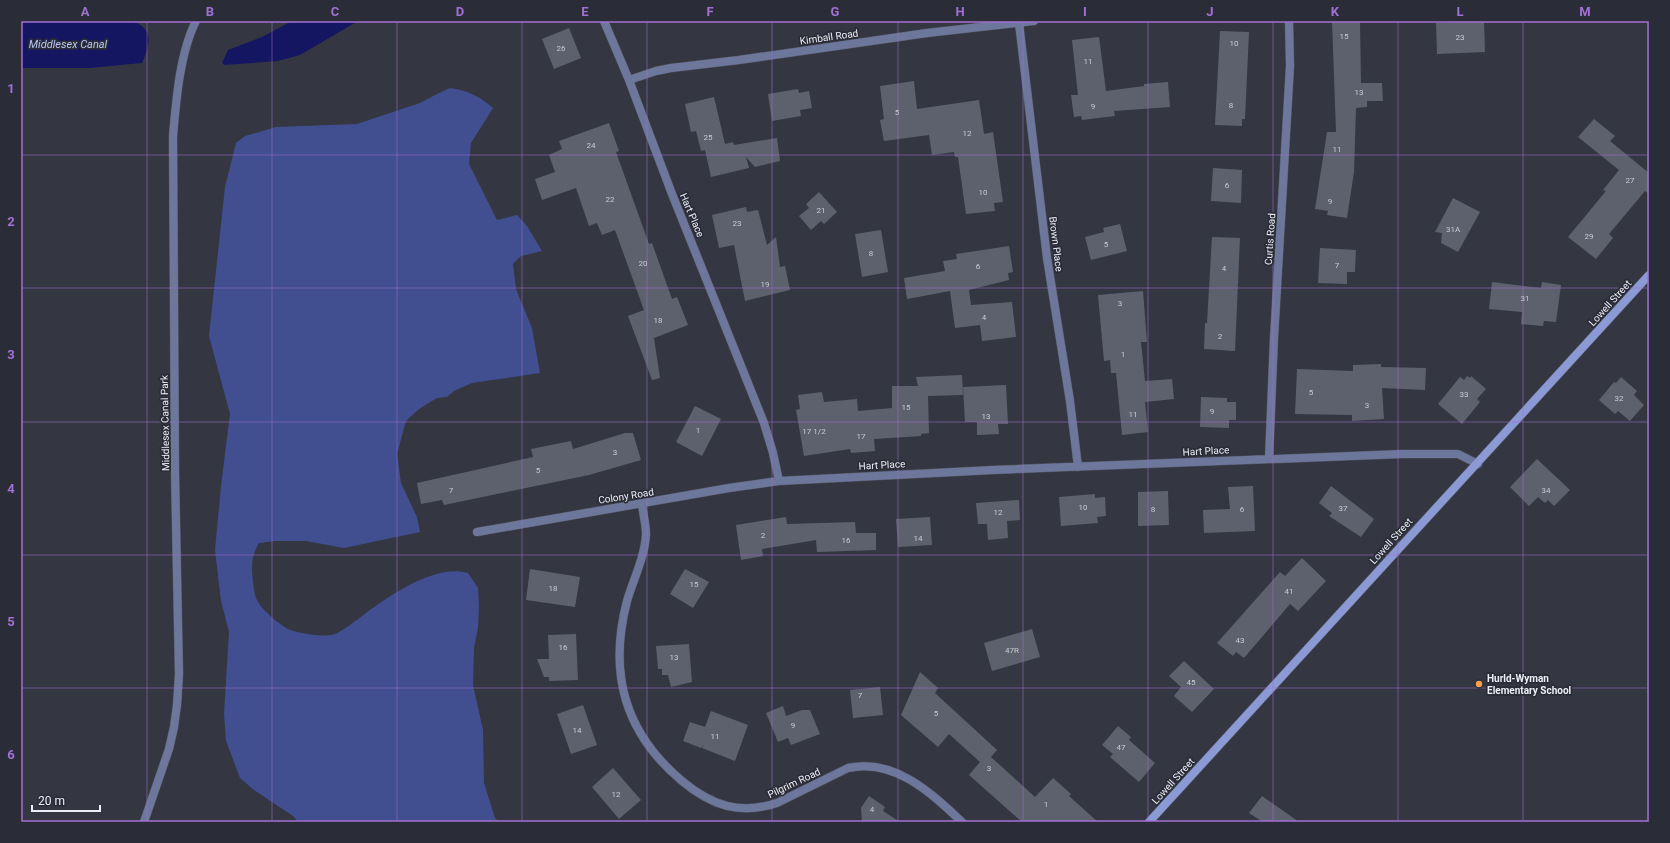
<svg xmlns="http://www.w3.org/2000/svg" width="1670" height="843" viewBox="0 0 1670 843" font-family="Roboto,sans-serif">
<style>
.green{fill:#414e90}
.water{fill:#141661}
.building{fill:#5d616e}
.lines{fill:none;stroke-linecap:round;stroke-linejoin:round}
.street-casing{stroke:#51545f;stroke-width:9}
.secondary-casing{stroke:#51545f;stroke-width:9}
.street{stroke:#6d779c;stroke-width:8}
.secondary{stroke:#8b9ad4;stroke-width:8}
.grid{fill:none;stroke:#a270d2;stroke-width:1;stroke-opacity:0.55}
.poi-dot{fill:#f8a14a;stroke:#2a2d38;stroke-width:1.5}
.labels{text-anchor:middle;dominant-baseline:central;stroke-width:3.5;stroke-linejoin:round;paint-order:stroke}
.number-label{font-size:8px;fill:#c8cbd3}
.street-label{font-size:10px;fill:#ebeef5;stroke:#2a2d38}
.poi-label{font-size:10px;font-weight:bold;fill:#ebeef5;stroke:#2a2d38;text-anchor:start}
.water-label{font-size:11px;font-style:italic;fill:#b8c5f0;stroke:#2a2d38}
.neatline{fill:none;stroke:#a270d2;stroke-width:1.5}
.grid-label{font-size:13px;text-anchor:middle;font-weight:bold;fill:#a270d2}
</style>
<rect width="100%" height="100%" fill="#343742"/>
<path class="green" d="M450,88c18,2 30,9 43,20l-22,35 -2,21 28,56 20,-5 10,11 15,25 -21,5 -8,8 3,25 16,39 8,45 -68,10 -18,8 -7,6 -10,1 -18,11 -13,12 -9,33 4,29 16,34 3,15 -76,16 -38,-7h-31l-16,2c-10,17 -7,29 -5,47 1,13 13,23 22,31 3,2 7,5 10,7 9,5 35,9 45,7 8,-1 23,-13 31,-19 25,-19 73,-53 106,-43l10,15 1,18 -1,22 -4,20 -1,37 10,45 1,53 11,35 4,4h-201l-5,-6 -39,-26 -14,-12 -14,-37 -2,-27 5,-82 -8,-31 -6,-51 6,-64 9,-72 -21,-78 16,-149 11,-44 9,-7 31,-9 81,-3 63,-21 17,-9z"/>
<path class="water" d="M21,21h110c24,7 19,23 11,42l-52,5h-69z
M292,21h66l-58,34 -22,6 -53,4 -3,-2 6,-13 34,-13z"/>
<path class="building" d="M1332,21h28l1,62h21l1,18h-16v6l-11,1 -2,64 -7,46 -20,-3 1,-4 -13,-2 12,-77h9z
M1484,21l1,31 -48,2 -1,-31z
M569,28l12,30 -27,11 -12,-30z
M1220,31l29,1 -4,87h-3v7l-27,-1z
M1099,37l7,54 38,-5v-2l24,-2 2,25 -56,4 1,5 -33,4 -1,-4 -7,1 -3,-22h7l-6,-55z
M914,81l3,28 62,-9 5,34 9,-2 10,70 -9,1 1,8 -29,3 -8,-57h-3l-1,-5 -22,3 -3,-20 -45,6 -4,-21 4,-1 -4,-33z
M798,89l1,4 10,-2 3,17 -12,2 1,6 -29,5 -4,-27z
M714,97l11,47 8,-2 1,3 43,-7 3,23 -25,6 -9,-10 3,11 -38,9 -6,-27 -4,1 -5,-20 -5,1 -6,-28z
M1594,119l21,17 -5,5 39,32v21l-4,-3 -36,43 4,4 -17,21 -28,-22 38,-46 -3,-1 16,-20 -41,-33z
M609,123l10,28 -3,1 33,92 3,-1 20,56 5,-2 11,28 -34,13 6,40 -8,2 -24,-64 16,-6 -29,-80 -13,5 -5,-12 -8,3 -13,-38 -34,12 -7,-21 20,-7 -6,-17 13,-6 -3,-8z
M1213,168l29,2 -1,33 -30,-2z
M819,192l18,20 -13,12 -3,-3 -10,9 -12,-14 10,-8 -3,-4z
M1453,198l27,14 -22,40 -17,-9 1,-10 -7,-1z
M746,207l1,5 11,-2 9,35 9,-8 4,30 5,-1 5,24 -45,11 -11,-56 -15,3 -7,-33z
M1120,224l7,27 -36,9 -6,-23 19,-5 -1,-4z
M881,230l7,42 -26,5 -7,-43z
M1212,237l28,1 -5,113 -31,-2 1,-26h2z
M1009,246l4,26 -5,1 1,7 -40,10 2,15 41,-3 4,35 -34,4 -2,-16 -25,3 -5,-37 -43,8 -3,-21 41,-7 -2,-10 14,-2 -1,-5z
M1320,248l36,2 -1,22h-8v12l-29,-1z
M1492,282l49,6 1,-6 19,3 -5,37 -12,-1 -1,5 -22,-2 1,-12 -33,-3z
M1143,291l4,51h-6l4,39 27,-2 2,20 -29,3 3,30 -26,3 -6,-62h-5l-1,-13 -6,1 -6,-66z
M1381,364v3l45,1 -1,22 -43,-2 2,31 -32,2v-6l-57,-1 2,-45 56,2v-6z
M962,375l1,20 -35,1 1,37 -8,1v2l-47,3 1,12 -24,2 -1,-4 -46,7 -8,-46 4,-1 -2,-14 24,-3 2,10 33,-3 1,12 34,-3v-22h26l-2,-9z
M1467,376l3,2 1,-2 15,13 -9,10 3,3 -18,22 -24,-20 22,-27 4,3z
M1621,377l16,14 -3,4 10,10 -14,16 -12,-10 -3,3 -16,-14 15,-18 2,1z
M1006,385l2,39h-10l1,10 -22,1v-13h-12l-2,-35z
M1201,397l26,1v4h9v18h-7v8l-29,-1z
M695,406l26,13 -19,37 -26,-14z
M625,433h8l8,27 -52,15 -145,30 -2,-5 -21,4 -4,-21 116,-26 -2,-8 40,-8 2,8z
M1537,459l33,31 -16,16 -6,-6 -3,3 -7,-6 -9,9 -19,-19z
M1253,486l2,45 -51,2 -1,-23 27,-1 -2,-22z
M1331,486l43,33 -13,18 -32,-21 3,-3 -13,-10z
M1168,491l1,34 -31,1v-34z
M1095,494v4l10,-1 1,19 -9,1 1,6 -37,3 -2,-29z
M1019,500l1,20 -13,1 1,17 -20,2 -1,-16h-9l-2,-21z
M786,517l1,7 68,-2 1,11h20v17l-59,2 -1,-12 -54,9 1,7 -22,4 -5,-35z
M930,517l2,28 -34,2 -2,-28z
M1302,558l24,23 -28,30 -8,-7 -46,54 -8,-6 -3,4 -16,-13 63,-71 5,4z
M530,569l50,8 -5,30 -49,-7z
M685,569l24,13 -16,26 -23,-14z
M1032,629l8,28 -48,14 -8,-28z
M576,634l2,46 -29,1v-4h-5l-7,-18h12l-1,-24z
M689,644l3,38 -21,5 -3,-12h-6v-6h-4l-2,-23z
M1184,661l30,28 -22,23 -18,-16 7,-9 -12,-11z
M920,672l18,16 -3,5 62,57 -6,7 44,40 18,-19 18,16 -2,2 29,26h-76l-53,-47 11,-13 -31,-28 -11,13 -37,-32z
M880,687l3,28 -30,3 -3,-28z
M583,705l14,40 -26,9 -14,-40z
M783,706l3,10 16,-6h8l10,24 -29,11 -3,-7 -10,4 -12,-29z
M711,711l37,14 -13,36 -33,-13 2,-3 -3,3 -18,-7 7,-19 15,5z
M1118,726l13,11 -2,3 26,23 -16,19 -29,-25 3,-3 -11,-9z
M613,768l28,32 -22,19 -27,-32z
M869,796l16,11 -2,4 17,11h-38l-1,-14z
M1262,796l37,26h-36l-14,-9z"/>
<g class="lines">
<defs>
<path id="street" d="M604,21l25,59 43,114 92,229 9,30 6,28 214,-11 409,-16h56l20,10
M1019,23l28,235 23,143 8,66
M629,80l27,-9 15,-3 68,-8 188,-27 107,-12
M1269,459l5,-121 16,-272 -1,-45
M642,504c1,10 4,20 4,30 -1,23 -13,46 -19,67 -19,73 -2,132 55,180 30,25 58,34 95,22l71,-35c47,-10 83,25 114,54
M477,532l252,-44 50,-7
M144,822l25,-73 5,-22 3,-22 2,-31 -4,-202 -2,-336c3,-35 7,-84 23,-115"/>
<path id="secondary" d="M1149,822l500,-547"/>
</defs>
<use href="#street" class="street-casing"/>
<use href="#secondary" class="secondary-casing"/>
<use href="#street" class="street"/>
<use href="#secondary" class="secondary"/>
</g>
<path class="grid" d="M147,21v801M272,21v801M397,21v801M522,21v801M647,21v801M772,21v801M898,21v801M1023,21v801M1148,21v801M1273,21v801M1398,21v801M1523,21v801M21,155h1628M21,288h1628M21,422h1628M21,555h1628M21,688h1628"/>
<circle class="poi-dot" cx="1479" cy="684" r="4"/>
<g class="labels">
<g class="number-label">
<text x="1344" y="36">15</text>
<text x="1460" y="37">23</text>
<text x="1234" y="43">10</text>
<text x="561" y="48">26</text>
<text x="1088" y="61">11</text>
<text x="1359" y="92">13</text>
<text x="1231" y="105">8</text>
<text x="1093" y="106">9</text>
<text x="897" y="112">5</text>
<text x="967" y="133">12</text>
<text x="708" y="137">25</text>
<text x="591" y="145">24</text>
<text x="1337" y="149">11</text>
<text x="1630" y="180">27</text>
<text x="1227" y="185">6</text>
<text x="983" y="192">10</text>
<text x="610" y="199">22</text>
<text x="1330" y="201">9</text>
<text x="821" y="210">21</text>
<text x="737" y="223">23</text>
<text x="1453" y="229">31A</text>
<text x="1589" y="236">29</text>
<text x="1106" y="244">5</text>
<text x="871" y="253">8</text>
<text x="643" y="263">20</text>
<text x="1337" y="265">7</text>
<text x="978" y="266">6</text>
<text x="1224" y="268">4</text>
<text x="765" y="284">19</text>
<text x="1525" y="298">31</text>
<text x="1120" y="303">3</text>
<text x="984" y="317">4</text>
<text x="658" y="320">18</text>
<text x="1220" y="336">2</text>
<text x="1123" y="354">1</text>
<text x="1311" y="392">5</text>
<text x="1464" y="394">33</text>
<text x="1619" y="398">32</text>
<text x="1367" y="405">3</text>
<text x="906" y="407">15</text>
<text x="1212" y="411">9</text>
<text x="1133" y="414">11</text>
<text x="986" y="416">13</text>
<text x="698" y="430">1</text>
<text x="814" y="431">17 1/2</text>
<text x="861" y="436">17</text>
<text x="615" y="452">3</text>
<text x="538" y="470">5</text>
<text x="451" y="490">7</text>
<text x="1546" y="490">34</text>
<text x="1083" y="507">10</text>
<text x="1343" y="508">37</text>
<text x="1153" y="509">8</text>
<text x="1242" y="509">6</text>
<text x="998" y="512">12</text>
<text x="763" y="535">2</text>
<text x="918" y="538">14</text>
<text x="846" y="540">16</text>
<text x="694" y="584">15</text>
<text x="553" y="588">18</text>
<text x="1289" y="591">41</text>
<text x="1240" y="640">43</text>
<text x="563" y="647">16</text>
<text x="1012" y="650">47R</text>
<text x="674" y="657">13</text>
<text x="1191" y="682">45</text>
<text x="860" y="695">7</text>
<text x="936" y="713">5</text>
<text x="793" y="725">9</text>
<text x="577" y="730">14</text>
<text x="715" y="736">11</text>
<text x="1121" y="747">47</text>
<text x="989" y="768">3</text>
<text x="616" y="794">12</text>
<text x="1046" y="804">1</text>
<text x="872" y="809">4</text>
</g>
<g class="street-label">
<text transform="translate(829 37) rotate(-8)">Kimball Road</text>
<text transform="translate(692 215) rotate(67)">Hart Place</text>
<text transform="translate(1270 239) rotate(-86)">Curtis Road</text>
<text transform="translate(1056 244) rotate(83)">Brown Place</text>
<text transform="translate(1610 303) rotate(-48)">Lowell Street</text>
<text transform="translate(165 423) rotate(-91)">Middlesex Canal Park</text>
<text transform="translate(1206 451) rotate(-3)">Hart Place</text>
<text transform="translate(882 465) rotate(-3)">Hart Place</text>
<text transform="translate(626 496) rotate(-9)">Colony Road</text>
<text transform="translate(1391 541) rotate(-48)">Lowell Street</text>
<text transform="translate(1173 781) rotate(-48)">Lowell Street</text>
<text transform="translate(794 783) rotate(-25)">Pilgrim Road</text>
</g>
<g class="poi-label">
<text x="1487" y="678">Hurld-Wyman<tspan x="1487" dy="12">Elementary School</tspan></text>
</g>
<g class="water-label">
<text x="68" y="44">Middlesex Canal</text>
</g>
</g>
<rect width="1670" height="843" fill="none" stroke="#2a2d38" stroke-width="44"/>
<path d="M32 805v6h68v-6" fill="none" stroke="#ebeef5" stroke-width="2"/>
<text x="38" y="805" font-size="12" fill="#ebeef5" stroke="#2a2d38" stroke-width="3" paint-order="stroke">20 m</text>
<rect x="22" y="22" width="1626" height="799" class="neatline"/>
<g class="grid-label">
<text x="85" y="16">A</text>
<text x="210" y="16">B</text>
<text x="335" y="16">C</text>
<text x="460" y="16">D</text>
<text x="585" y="16">E</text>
<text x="710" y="16">F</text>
<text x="835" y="16">G</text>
<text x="960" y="16">H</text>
<text x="1085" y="16">I</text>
<text x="1210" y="16">J</text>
<text x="1335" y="16">K</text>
<text x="1460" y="16">L</text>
<text x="1585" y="16">M</text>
<text x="11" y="93">1</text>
<text x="11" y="226">2</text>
<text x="11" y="359">3</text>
<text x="11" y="493">4</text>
<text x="11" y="626">5</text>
<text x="11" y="759">6</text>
</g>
</svg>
